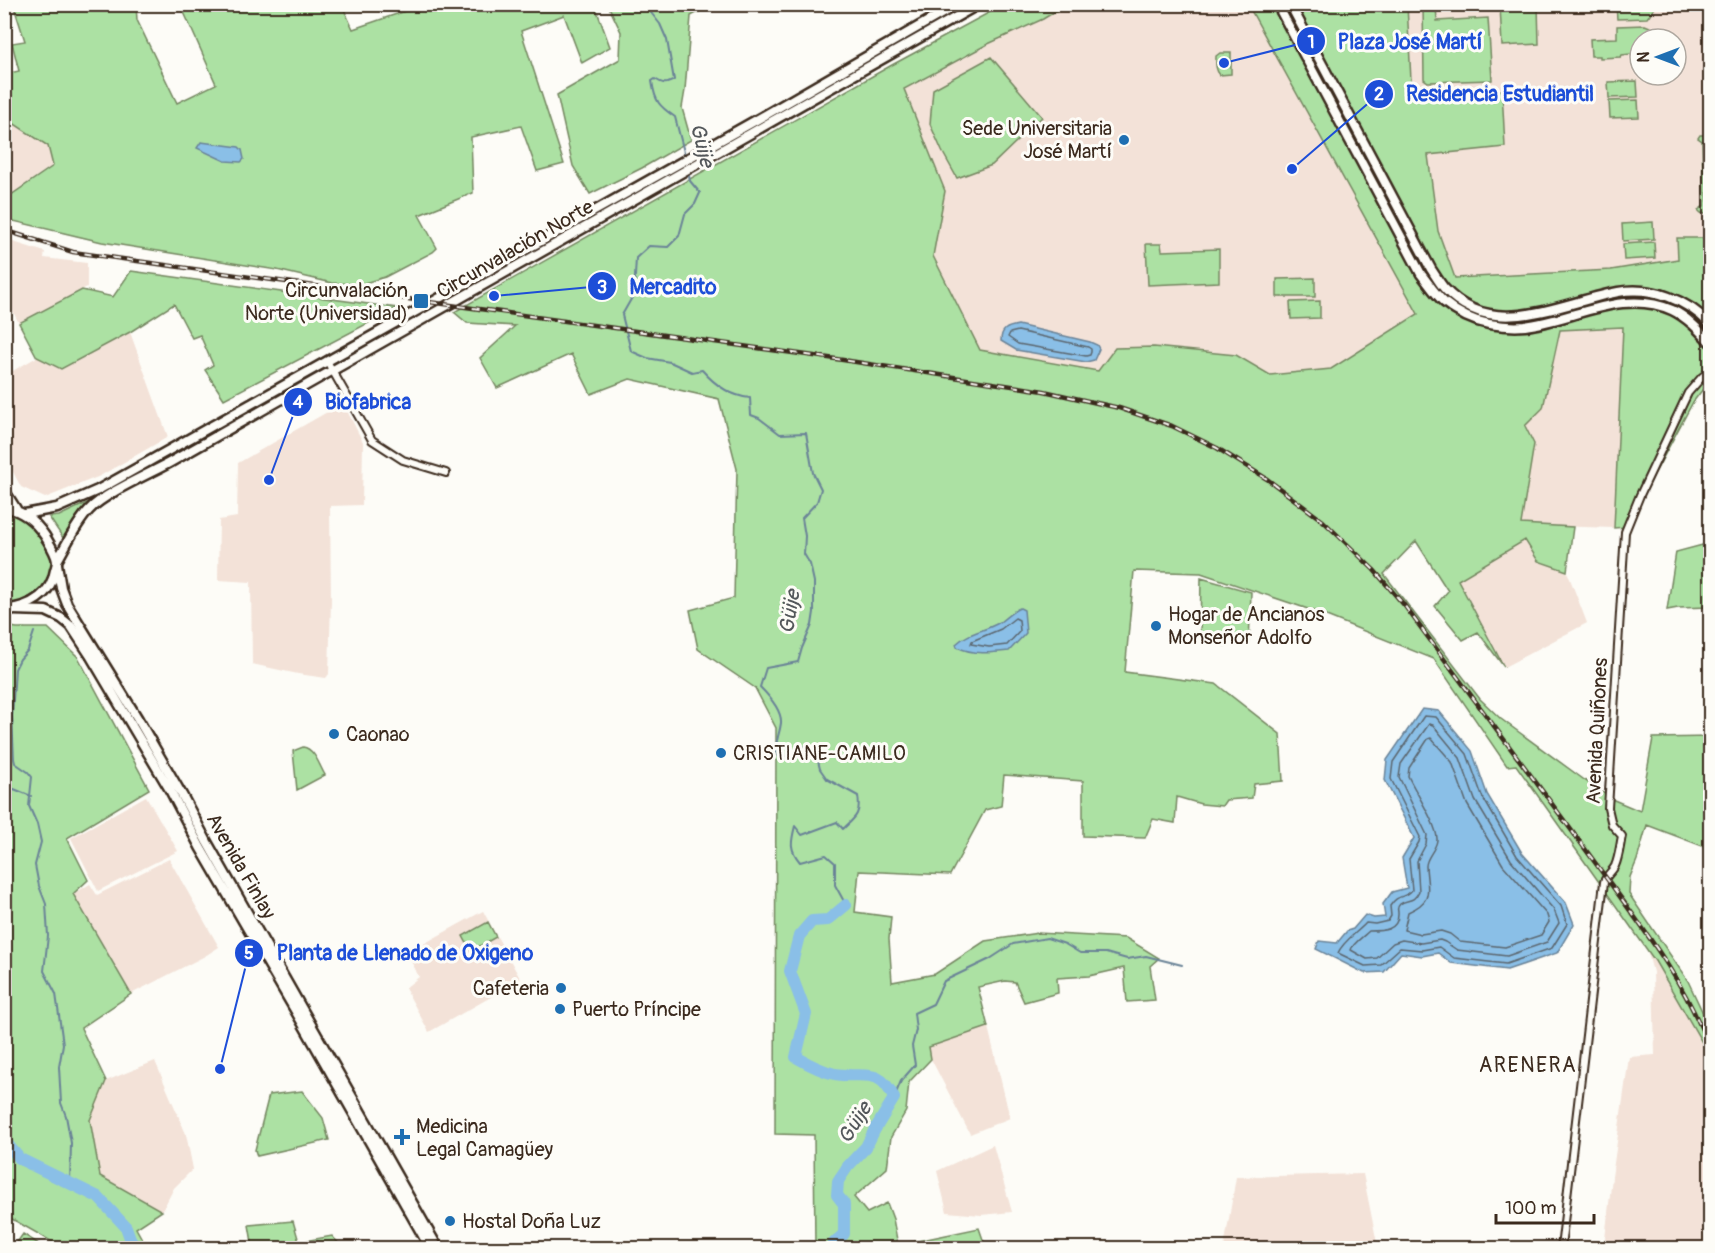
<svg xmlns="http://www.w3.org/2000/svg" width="1715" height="1253" viewBox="0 0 1715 1253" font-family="Pangolin,sans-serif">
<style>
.built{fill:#f3e2d8;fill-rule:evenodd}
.green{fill:#ace1a3;stroke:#748660;stroke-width:1.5}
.water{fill:#8abfe7;stroke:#6a8397;stroke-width:1.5}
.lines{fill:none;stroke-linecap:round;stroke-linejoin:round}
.shore{stroke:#5b666e;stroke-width:1.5}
.stream{stroke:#6a8397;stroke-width:2}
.river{stroke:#8abfe7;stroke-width:12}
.tertiary-casing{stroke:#3b2a1e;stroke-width:10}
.primary-casing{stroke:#3b2a1e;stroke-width:13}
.trunk-casing{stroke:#3b2a1e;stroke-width:13}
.tertiary{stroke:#fdfcf7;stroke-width:6}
.primary{stroke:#fdfcf7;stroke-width:8}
.trunk{stroke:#fdfcf7;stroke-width:8}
.rail-casing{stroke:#3b2a1e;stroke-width:4.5}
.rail{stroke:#fdfcf7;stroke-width:2;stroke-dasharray:7;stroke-linecap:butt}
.poi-dot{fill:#1f6fb2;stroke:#fdfcf7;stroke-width:2}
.labels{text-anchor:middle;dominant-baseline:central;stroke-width:6;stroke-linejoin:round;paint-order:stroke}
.poi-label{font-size:20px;fill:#3b2a1e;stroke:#fdfcf7;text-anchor:start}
.street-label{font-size:20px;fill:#3b2a1e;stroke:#fdfcf7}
.water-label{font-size:21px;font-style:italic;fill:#53575a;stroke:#fdfcf7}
.neighbourhood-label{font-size:21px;letter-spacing:1.5px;fill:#3b2a1e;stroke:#fdfcf7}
.leader{fill:none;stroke:#1d4ed8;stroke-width:2}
.callout-dot{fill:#1d4ed8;stroke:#fdfcf7;stroke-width:2}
.mark-label{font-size:18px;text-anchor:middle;font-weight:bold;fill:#fff}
.callout-label{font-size:21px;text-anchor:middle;font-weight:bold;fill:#1d4ed8;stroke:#fdfcf7;stroke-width:6;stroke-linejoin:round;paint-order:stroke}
</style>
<rect width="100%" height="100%" fill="#fdfcf7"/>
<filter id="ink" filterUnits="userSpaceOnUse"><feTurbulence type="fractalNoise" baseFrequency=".0167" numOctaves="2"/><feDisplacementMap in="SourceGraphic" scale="12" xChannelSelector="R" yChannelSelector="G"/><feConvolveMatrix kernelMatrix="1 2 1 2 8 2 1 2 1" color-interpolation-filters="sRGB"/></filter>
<g filter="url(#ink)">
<path class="built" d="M1066,5h182l170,309 -87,55 -61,6 -34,-20 -82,-8 -39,1 -17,23 -118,-20 -47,-95 12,-65 -41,-102 85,-45 54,-25z
M1317,5h393v233h-33l1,21 -67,11 -156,8 -17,-47 -10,-76zM1640,39h36v36h-36z
M4,109l9,14 35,23 5,20 -48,34z
M4,239l41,13 -1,6 43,5v24l-68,36 -14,-26z
M1623,327l-9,201 -93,-3 13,-80 -9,-19 18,-18 17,-78z
M130,332l38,105 -68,39 -55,22 -24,-11 -16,-30 -1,-81 33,-19 24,12z
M343,403l20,39 -1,63 -32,1 1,94 -2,74 -3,4 -28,-4 -46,-10 -1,-82 -33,-2 1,-60 18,-3 1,-54z
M1525,540l13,21 29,10 20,52 -83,44 -47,-87z
M146,796l32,55 -80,40 -27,-53z
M169,859l50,88 -14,9 -74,38 -58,-100 17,-10 7,11z
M483,911l38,69 -92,52 -24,-44 14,-11 -12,-24z
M1646,946l57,98 7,26v178h-106l8,-71 17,-120 26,-2 -2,-83z
M988,1027l22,91 -40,16 -39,-75 -2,-12z
M155,1061l31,73 7,35 -19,19 -12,23 -62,-35 -10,-56 16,-39z
M993,1145l19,67 -31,3 -34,-3 -10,-41z
M1363,1174l15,74h-154l12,-71z"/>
<path class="green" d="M19,5h117l1,15 40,83 39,-19 -33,-74 14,-5h145l11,24 70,-24h169l5,6 13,36 -28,16 -18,-48 -43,16 43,133 -27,7 -16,-45 -50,11 2,56 -54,22 18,33 -4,4 -48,25 -24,7 -29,-1 -55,-13 -175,-28 -97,-23 -1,-19 49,-34 -5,-20 -35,-23 -8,-14v-35l14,-3 -7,-28 13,-2 -11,-34z
M608,5h103l-20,11 -6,74 -3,18 9,32 -49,28 -52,26 -17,-28 -16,-71 63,-36 1,-27z
M1003,5h63l-23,14 -55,25 -84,45 41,102 -12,65 47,94 118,21 17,-23 39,-1 82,8 34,20 61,-6 87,-55 -170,-309h159l4,75 3,10 9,4 79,-4 3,57 -77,8 10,76 17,47 156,-8 67,-11 -1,-21h33v142l-17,22 -67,125 -12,1 9,-201 -63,3 -17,78 -18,18 9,18 -13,80 52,3 -6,44 -29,-10 -13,-21 -67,40 46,87 -26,-35 -15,8 -28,-34 13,-15 -32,-50 -32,33 96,125 21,20 93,68 20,13 26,11 13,-73 57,-1v112l-63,-24 -10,35 -7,17 -1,17 59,87 22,47v42l-7,-26 -48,-83 -139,-196 -9,1 -73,-107 -120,-48 -113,-38 -67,-2 -9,101 91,12 64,50 3,47 -29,3 -2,14 -26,2 -4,6 -21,-2 -24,-7 -2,26 -22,-4 -8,19 -62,-2v-55l-79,-6 -3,31 -16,4 -35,65 -91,-4 -4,41 36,5 -2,22 3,43 43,-8 50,-33 53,-8 88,5 33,20 -9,8 5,34 -28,2 -3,-34 -35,8 -32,2 1,15 -34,9 -9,-20 -10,-1 -27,6 10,40 -59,20 2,12 -22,23 -3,29 -15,26 -4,31 -33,29 13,16 20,-10 6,16 5,26 81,-17 7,20h-171l-1,-113 -39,-1 1,-406 -21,-40 -57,-39 -8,-39 44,-12 3,-129 -18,-70 -89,-20 -39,15 -20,-40 -74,34 -17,-30 35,-32 -48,-3 -13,-11 438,-247z
M1423,5h13l1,16 51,-3 4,62 -64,2 -4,-3z
M1500,5h38l1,39 -37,2z
M1616,5v-1l41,1 -10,13 -30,1z
M1645,25l5,2 1,12h-11v18h-8l-1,-3 -9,1 -1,2 -21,1v-2h-9l-1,-17 27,-1v-12z
M1220,53h11v21l-11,1c-5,-5 -4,-12 -4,-19z
M991,57l51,60 -50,48 -35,13 -15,-27 -12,-27 3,-35z
M1637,81l1,16 -29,1 -1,-16z
M1638,100l1,17 -29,1 -1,-17z
M1700,135h7l2,6 -4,3 3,63 2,2v6l-9,-2 -3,-3 6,-4 -2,-65 -4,-3z
M1653,222l1,17 -31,2 -1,-17z
M1654,242l1,16 -31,2 -1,-16z
M1146,244h15l1,7 57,-2v33l-71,3z
M131,271l266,37 -173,91 -19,-29 8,-5 -13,-30 -8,3 -18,-34 -44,28 -69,37 -24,-12 -18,-34 63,-33 31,7z
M1315,278v19h-38v-18z
M1320,301v17l-29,1 -1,-17z
M91,501l-19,23 -9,14 -14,-21 10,-1z
M4,508l26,11 27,41c-10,29 -19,43 -52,43z
M1710,543v64l-32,1 -11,2 9,-58z
M1201,578l50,14 -2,52 -30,2 -1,-10 -18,-1z
M5,626l12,2h31l30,29 71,132 -82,49 21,42 -15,14 58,100 -50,34 25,53 -16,39 10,56 62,35 -26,17 11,20h-84l-58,-33z
M303,747c12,2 16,18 22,28l-28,15 -4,-39z
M488,922l8,15 -25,14 -8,-15z
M302,1091l21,27 6,22 -72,16 -2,-6 14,-55z
M293,1221l6,21 33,-6 11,12h-90l-4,-23z
M23,1234l22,14h-32z"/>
<path class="water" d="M201,142l38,5 3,3 2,9 -3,3 -16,-1 -28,-13z
M1018,325l72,17 7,3 2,4 -5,11 -8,2 -70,-12 -15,-9c0,-12 6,-14 17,-16z
M1020,608l4,2 2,23 -17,18c-18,2 -36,4 -52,-4l-1,-3c12,-12 30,-13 44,-22 7,-5 12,-11 20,-14z
M1422,709l17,2 33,40 15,43 35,59 44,50 8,21 -17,29 -50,17 -56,-7 -13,-10 -16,3 -21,-3 -17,19 -20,1 -48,-24 3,-8 18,2 10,-12 6,-2 12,-14 9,3 11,-1 -2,-13 9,-12 15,-4 -5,-30 12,-20 -29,-58 2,-20z"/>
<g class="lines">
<path class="shore" d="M1018,331l70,16 3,2v3l-1,3 -4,1 -68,-12 -10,-7 2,-4z
M1015,618l4,2 1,11 -13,14 -18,2 -18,-3 1,-3 29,-12z
M1424,716l12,1 31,37 15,42 35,60 44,50 6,18 -15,24 -46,16 -52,-6 -15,-11 -17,3 -22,-2 -19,17 -16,1 -27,-13c5,-12 19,-20 28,-30l9,1 13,-3 3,-5 -1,-10c8,-13 15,-7 22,-16l-3,-31 10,-17 1,-5 -29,-58 2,-17z
M1429,724l4,1 27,33 15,42 36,60 43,50 5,13 -12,19 -40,14 -50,-6 -12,-8 -5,-2 -19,3 -19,-3 -9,3 -16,15 -10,1 -16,-9c1,-6 12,-13 18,-19 13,0 30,0 29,-18 0,-4 -2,-5 2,-9 8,-6 13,0 19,-13l-2,-30 9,-17 1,-9 -28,-58 2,-13z
M1431,738l21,24 15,42 36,61 44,50 2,7 -8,13 -36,12 -45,-5 -10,-8 -9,-3 -20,3 -17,-4 4,-18c27,-12 19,-22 18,-46 0,-9 10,-16 11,-26 1,-14 -22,-49 -29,-64l1,-8 19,-29z"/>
<path class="stream" d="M644,4l16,20 7,16 7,40c-8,5 -11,4 -19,-1l-3,2c3,21 7,25 23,36l10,39
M686,161l4,20 10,12 -5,11 -10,10 -6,22 -11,11 -19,-1 -13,12 -2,36 -12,21 9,36 16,7 23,4 22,10 10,-2c13,15 29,26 48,28l1,17 8,3 21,16 26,-1 7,40 8,16 -4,13 -15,16 3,18 -1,18 6,10 4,18v30l-2,13 -10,23 -4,14 -32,6 -6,19c8,8 22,24 21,36 -2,15 -7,18 -3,33 10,1 17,-1 23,-9l8,-1 9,15 2,8 7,10 31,17c3,18 -2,21 -15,33l-6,-7 -35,13 -7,-9c-4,16 -6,23 5,36l26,-7 9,8v22l11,20
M34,632l-6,18 -8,9 -5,10 -3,47 2,43 1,4 13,9 4,5 -3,29 8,18 4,18 -6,23 4,21 7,18 2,32 -4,35 12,23 7,50 -4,23 2,36 5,13 5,27 -1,41
M4,792l10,-3 17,7
M894,1098l7,-17 14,-16 -3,-19 4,-16 -2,-17 19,-9 11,-23 46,-22 23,-15 34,-6 18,6 15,9h26l21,6 19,-3 36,9"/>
<path class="river" d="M4,1140l16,19 78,38 28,30 4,11 6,10
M832,1248l2,-5 10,-9v-30l-7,-9 1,-14 10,-15 18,-19 8,-16 20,-33c-15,-33 -32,-19 -59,-24 -14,-3 -27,-10 -39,-17l10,-43 -16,-43 9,-35 13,-15 16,-1 18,-15"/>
<defs>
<path id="tertiary" d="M327,361l45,79 31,20 43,13
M1561,1248l43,-366c2,-7 8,-10 11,-16 4,-9 5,-21 7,-30l-10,-11 -4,-17 17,-276 15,-37 48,-102 14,-16 8,-6"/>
<path id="primary" d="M1277,4l144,270c8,10 14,20 23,28 13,11 29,19 45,22 12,2 24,3 36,2 49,-6 98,-38 147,-16 15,7 27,20 38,32
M1290,4l141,265c4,6 8,13 13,19 48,54 118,14 174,4 35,-6 69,8 92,32
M57,564l4,24 6,16 71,115 44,76 25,47 231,406
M13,610l33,1 15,7 10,8 19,29 80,135 30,57 95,163 135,238"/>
<path id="trunk" d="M4,490l12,19
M4,507c19,4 30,13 41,29 4,7 11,17 12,25 0,3 -1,6 -2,9 -4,26 -26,37 -51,40
M25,514l32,-6 41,-18 669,-376 191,-110
M57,561c10,-17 18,-36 32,-51 16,-17 58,-35 80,-47l810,-459"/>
</defs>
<use href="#tertiary" class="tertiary-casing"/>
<use href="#primary" class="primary-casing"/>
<use href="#trunk" class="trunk-casing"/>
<use href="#tertiary" class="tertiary"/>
<use href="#primary" class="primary"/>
<use href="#trunk" class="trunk"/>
<defs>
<path id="rail" d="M4,230l69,22 770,108 201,31 75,17 53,18 45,22 50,31 56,42 51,49 30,35c65,88 131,175 195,263 42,58 87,114 111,182"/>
</defs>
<use href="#rail" class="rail-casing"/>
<use href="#rail" class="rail"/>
</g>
</g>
<g class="poi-dot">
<circle cx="1124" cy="140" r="6"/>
<rect x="413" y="293" width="16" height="16" rx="3"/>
<circle cx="1156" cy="626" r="6"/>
<circle cx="334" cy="734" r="6"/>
<circle cx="721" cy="753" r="6"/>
<circle cx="561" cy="988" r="6"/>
<circle cx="560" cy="1009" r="6"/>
<path d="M399 1128h6v6h6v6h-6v6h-6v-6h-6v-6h6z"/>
<circle cx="450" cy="1221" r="6"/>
</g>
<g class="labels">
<g class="poi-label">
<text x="1112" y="128" text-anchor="end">Sede Universitaria<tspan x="1112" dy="23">José Martí</tspan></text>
<text x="408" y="290" text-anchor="end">Circunvalación<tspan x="408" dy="23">Norte (Universidad)</tspan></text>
<text x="1168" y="614">Hogar de Ancianos<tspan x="1168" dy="23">Monseñor Adolfo</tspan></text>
<text x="346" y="734">Caonao</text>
<text x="733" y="753">CRISTIANE-CAMILO</text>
<text x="549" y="988" text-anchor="end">Cafeteria</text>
<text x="572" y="1009">Puerto Príncipe</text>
<text x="416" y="1126">Medicina<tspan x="416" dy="23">Legal Camagüey</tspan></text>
<text x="462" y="1221">Hostal Doña Luz</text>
</g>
<g class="street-label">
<text transform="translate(515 249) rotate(-30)">Circunvalación Norte</text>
<text transform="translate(1597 731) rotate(-87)">Avenida Quiñones</text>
<text transform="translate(241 866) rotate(60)">Avenida Finlay</text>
</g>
<g class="water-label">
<text transform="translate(702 145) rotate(76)">Güije</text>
<text transform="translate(790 612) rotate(-81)">Güije</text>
<text transform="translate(855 1123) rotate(-58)">Güije</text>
</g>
<g class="neighbourhood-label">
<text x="1528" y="1065">ARENERA</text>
</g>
</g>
<path class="leader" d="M1224 63L1311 41M1292 169L1379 94M494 296L602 286M269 480L298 402M220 1069L249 953"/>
<g class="callout-dot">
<circle cx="1224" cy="63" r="6"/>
<circle cx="1292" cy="169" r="6"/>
<circle cx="494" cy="296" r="6"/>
<circle cx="269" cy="480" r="6"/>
<circle cx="220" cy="1069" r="6"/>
<circle cx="1311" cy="41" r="15"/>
<circle cx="1379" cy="94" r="15"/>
<circle cx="602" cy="286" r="15"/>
<circle cx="298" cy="402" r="15"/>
<circle cx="249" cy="953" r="15"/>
</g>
<g class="mark-label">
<text x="1311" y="48">1</text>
<text x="1379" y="100">2</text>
<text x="602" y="293">3</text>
<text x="298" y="408">4</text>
<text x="249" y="959">5</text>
</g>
<g class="callout-label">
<text x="1410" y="49">Plaza José Martí</text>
<text x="1500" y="101">Residencia Estudiantil</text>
<text x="673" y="294">Mercadito</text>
<text x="368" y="409">Biofabrica</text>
<text x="405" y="960">Planta de Llenado de Oxigeno</text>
</g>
<rect width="1715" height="1253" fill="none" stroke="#fdfcf7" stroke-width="24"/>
<rect x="12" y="12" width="1691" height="1229" fill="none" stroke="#3b2a1e" stroke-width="2" filter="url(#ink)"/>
<g transform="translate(1658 57) rotate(270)"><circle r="28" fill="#fdfcf7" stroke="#afa8a0" stroke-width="1.5"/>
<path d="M0-4.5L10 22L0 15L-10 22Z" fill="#1f6fb2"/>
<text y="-9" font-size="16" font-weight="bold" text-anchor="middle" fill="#3b2a1e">N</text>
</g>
<path d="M1496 1214v9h98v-9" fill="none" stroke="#3b2a1e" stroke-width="3"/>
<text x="1505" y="1214" font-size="18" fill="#3b2a1e" stroke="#fdfcf7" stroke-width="4.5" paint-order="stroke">100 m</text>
</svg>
